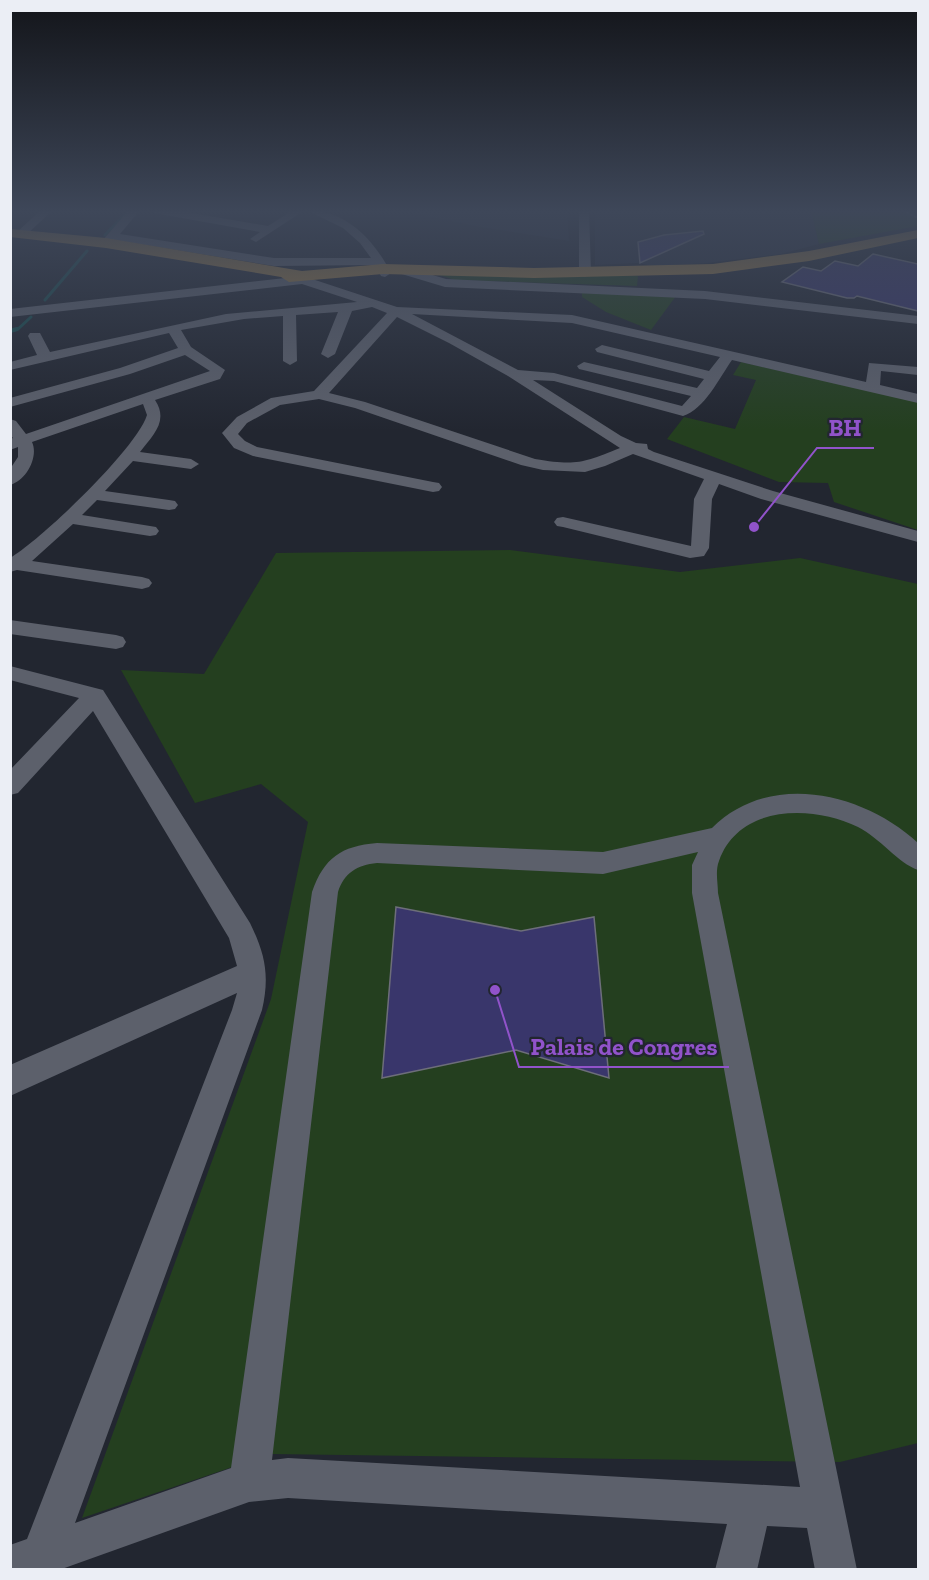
<svg xmlns="http://www.w3.org/2000/svg" width="929" height="1580" viewBox="0 0 929 1580" font-family="'Zilla Slab',serif">
<style>
.built{fill:#292f3e}
.green{fill:#243f1f}
.lines{fill:none;stroke-linecap:round;stroke-linejoin:round}
.stream-far1{stroke:#194c4e;stroke-width:3}
.stream{stroke:#194c4e;stroke-width:4}
.building{fill:#39366b;stroke:#6d6e7a;stroke-width:1.5}
.path{stroke:#767982;stroke-width:2;stroke-dasharray:3 1.5;stroke-linecap:butt}
.minor{fill:#5c606b;fill-rule:evenodd}
.major{fill:#9a7a42;fill-rule:evenodd}
.leader{fill:none;stroke:#9153ca;stroke-width:2}
.callout-dot{fill:#9153ca;stroke:#222630;stroke-width:2}
.callout-label{font-size:24px;text-anchor:middle;font-weight:bold;fill:#9153ca;stroke:#222630;stroke-width:4.5;stroke-linejoin:round;paint-order:stroke}
</style>
<rect width="100%" height="100%" fill="#222630"/>
<path class="built" d="M397,210h170l2,31 -94,-15z
M595,210h216l8,34 -38,10 -74,9 -53,3 -17,-3 -42,2z"/>
<path class="green" d="M811,210h107v16l-99,18z
M433,273l205,3 -1,10 -182,-6z
M582,293l94,3 -25,34 -45,-18 -24,-15z
M741,362l177,40v128l-84,-28 -6,-19 -49,-1 -112,-43 17,-22 51,12 21,-49 -23,-5z
M510,550l170,22 120,-14 118,26v859l-78,19 -569,-8 -189,64 189,-519 37,-177 -47,-38 -66,19 -74,-133 83,4 72,-121z"/>
<g class="lines">
<path class="stream-far1" d="M105,235l24,-25
M45,300l42,-49
M11,331l7,-2 13,-12"/>
<path class="stream" d="M10,331l7,-2"/>
</g>
<path class="building" d="M703,231l1,3 -64,29 -2,-21 26,-7z
M873,254l45,10v47l-61,-15 -3,2h-7l-65,-16 21,-15 18,4 14,-10 23,5z
M396,907l125,24 73,-14 15,161 -93,-28 -134,28z"/>
<g class="lines">
<path class="path" d="M902,210l16,8"/>
<path class="minor" d="M41,210h12l-27,25h-8v-4z
M129,210h11l-20,24 154,24h97l-11,-15 -17,-15 -37,-18c41,0 68,30 85,63l-6,4 -4,-1 -6,-11 -101,1 -159,-26 -5,5h-8v-4z
M149,210h25l94,16 25,-16h12l-49,32 -6,-3 10,-7 -106,-19z
M579,210h10l2,63 -6,4 -6,-4z
M399,265l47,14 259,12 213,25v8l-213,-25 -260,-12 -50,-15v-6z
M303,276l94,31 175,8 294,67 3,-19 49,4v8l-37,-4 -1,14 38,9v9l-186,-43c-12,17 -28,50 -49,56l-129,-35 -21,-1 88,56 15,7 11,1 1,5 6,3 119,39 145,40v11l-157,-43 -42,-15 -7,15 -3,49 -5,8 -14,2 -127,-31 -6,-1 -3,-4 3,-4 6,-1 128,29 3,-47 10,-20 -71,-25 -28,12 -20,6 -42,-2 -22,-5 -166,-57 -36,-9 -39,6 -33,18 -9,11 7,7 12,6 176,35 6,1 3,4 -3,4 -6,1 -180,-36 -19,-8 -12,-15 15,-16 34,-19 43,-7 73,-78 -15,-6 -20,4 -17,43 -7,4 -7,-4 17,-42 -42,3 1,46 -7,4 -7,-4v-45l-39,3 -63,11 10,17 34,23 -5,9 -65,21c14,21 -2,35 -15,52l51,7 8,5 -8,5 -58,-8 -28,30 64,9 6,1 3,4 -3,4 -6,1 -72,-10 -15,15 68,11 6,1 3,4 -3,4 -6,1 -77,-12 -41,37 110,16 7,2 3,4 -3,4 -7,2 -125,-19 -7,2v-14c32,-19 127,-110 137,-143l-4,-11 -111,38c7,15 -6,39 -22,43v-16l8,-12v-10l-8,3v-11l3,-1 -3,-3v-16l6,2 10,13 184,-63 -25,-16 -55,19 -120,33v-9l110,-30 58,-20 -9,-15 -159,37v-8l27,-7 -9,-19 2,-3h10l10,19 176,-38 131,-12 -55,-18 -292,33v-8zM412,314l160,9 148,34 -11,14 -107,-26 -7,4 2,3 107,27 -7,9 -113,-26 -7,4 2,3 112,27 -9,10 -128,-33 -36,-3zM397,317l52,26 59,33 112,72c-37,15 -44,18 -85,11l-170,-57 -36,-9z
M10,620l106,15 7,2 3,5 -3,5 -7,2 -106,-15z
M10,666l93,24 147,233c15,31 20,52 12,87l-187,513 156,-55 81,-576c12,-34 29,-46 65,-49l226,9 109,-24c58,-58 152,-35 206,15v27c-20,-7 -38,-32 -60,-43 -45,-22 -119,-23 -139,34 -4,10 -1,22 -1,32l139,677h-42l-8,-42 -40,-2 -10,44h-42l12,-46 -439,-26 -39,4 -190,68h-49v-25l17,-6 205,-529 5,-17 -227,103v-31l227,-99 -8,-28 -136,-227 -75,82 -8,2v-25l69,-72 -69,-18zM698,852l-6,13v28l108,594 -512,-29 -16,2 66,-568c6,-19 19,-27 39,-29l226,11z"/>
<path class="major" d="M10,229l96,9 196,33 81,-7 151,4 179,-4 96,-13 109,-21v8l-109,23 -96,13 -179,4 -151,-4 -94,8 -8,-5 -175,-29 -96,-11z"/>
</g>
<linearGradient id="sky" x2="0" y2="1"><stop stop-color="#13151a"/><stop offset="0.49" stop-color="#3e4759"/><stop offset="1" stop-color="#3e4759" stop-opacity="0"/></linearGradient>
<rect width="929" height="431" fill="url(#sky)"/>
<path class="leader" d="M754 527L817 448H874M495 990L519 1067H729"/>
<g class="callout-dot">
<circle cx="754" cy="527" r="6"/>
<circle cx="495" cy="990" r="6"/>
</g>
<g class="callout-label">
<text x="845" y="436">BH</text>
<text x="624" y="1055">Palais de Congres</text>
</g>
<rect width="929" height="1580" fill="none" stroke="#ebeef5" stroke-width="24"/>
</svg>
